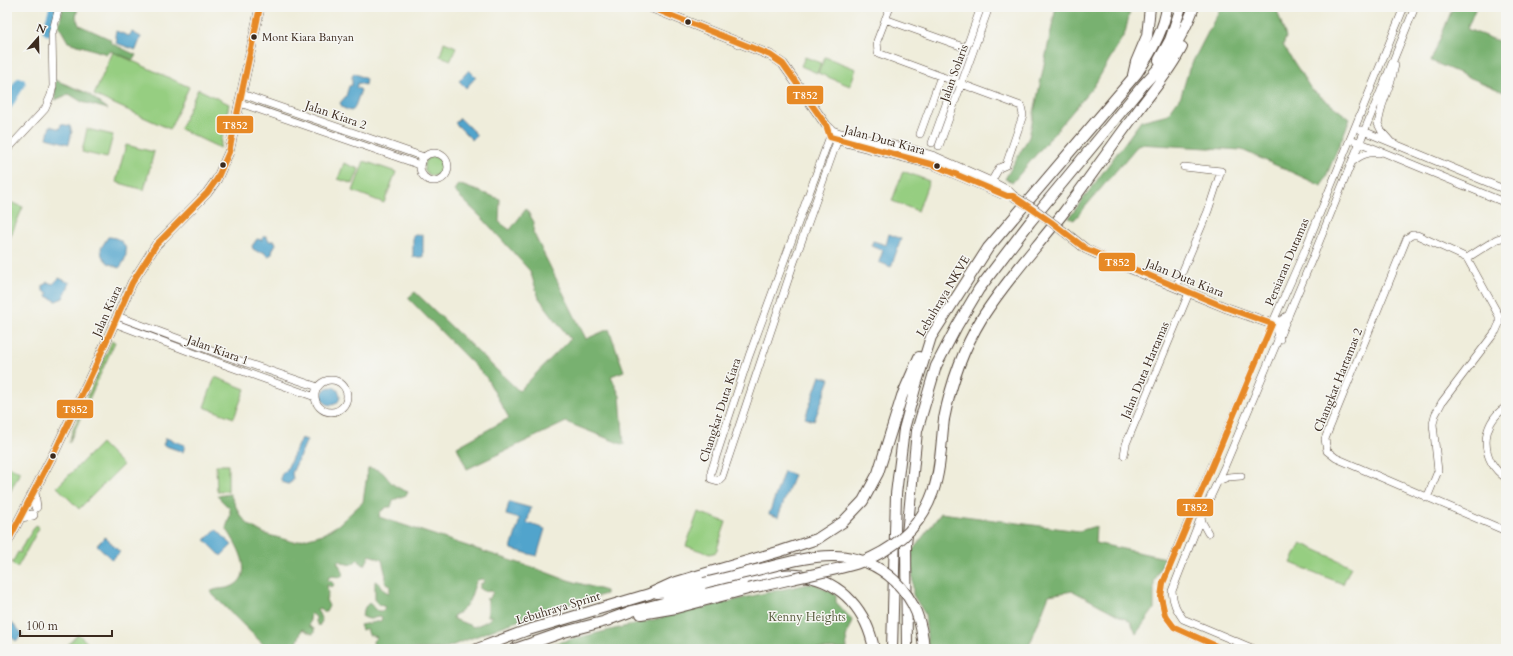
<svg xmlns="http://www.w3.org/2000/svg" width="1513" height="656" viewBox="0 0 1513 656" font-family="Cardo,serif">
<style>
.green{fill:#96ce81;stroke:#687c50}
.forest{fill:#78b16f;stroke:#5a6e46;fill-rule:evenodd}
.water{fill:#51a4cc;stroke:#466775}
.lines{fill:none;stroke-linecap:round;stroke-linejoin:round}
.river{stroke:#51a4cc;stroke-width:11}
.minor-casing{stroke:#56473a;stroke-width:8}
.major-casing{stroke:#56473a;stroke-width:10}
.highway-casing{stroke:#56473a;stroke-width:12}
.minor{stroke:#fff;stroke-width:7}
.major{stroke:#fff;stroke-width:9}
.highway{stroke:#fff;stroke-width:10}
.major-bridge-casing{stroke:#56473a;stroke-width:10;stroke-linecap:butt}
.highway-bridge-casing{stroke:#56473a;stroke-width:12;stroke-linecap:butt}
.major-bridge{stroke:#fff;stroke-width:9}
.highway-bridge{stroke:#fff;stroke-width:10}
.bus-1-casing{stroke:#f6f6f2;stroke-width:9}
.bus-1{stroke:#e78925;stroke-width:6}
.bus-dot{fill:#3b2a1e;stroke:#f6f6f2;stroke-width:1.5}
.labels{text-anchor:middle;dominant-baseline:central;stroke-width:3;stroke-linejoin:round;paint-order:stroke}
.bus-label{font-size:11px;fill:#3b2a1e;stroke:#f6f6f2;text-anchor:start}
.street-label{font-size:12px;fill:#3b2a1e;stroke:#f6f6f2}
.park-label{font-size:12px;fill:#565b3c;stroke:#f6f6f2}
.line-badge{stroke:#f6f6f2;stroke-width:1.5}
.badge-label{font-size:11px;text-anchor:middle;font-weight:bold;fill:#fff}
</style>
<rect width="100%" height="100%" fill="#f6f6f2"/>
<filter id="ink" filterUnits="userSpaceOnUse"><feTurbulence type="fractalNoise" baseFrequency=".025" numOctaves="2"/><feDisplacementMap in="SourceGraphic" scale="8" xChannelSelector="R" yChannelSelector="G"/><feConvolveMatrix kernelMatrix="1 2 1 2 8 2 1 2 1" color-interpolation-filters="sRGB"/></filter>
<filter id="wash" filterUnits="userSpaceOnUse"><feTurbulence type="fractalNoise" baseFrequency=".012" numOctaves="4" result="noise"/><feDisplacementMap in="SourceGraphic" scale="16" xChannelSelector="R" yChannelSelector="G"/><feGaussianBlur stdDeviation="0.9" result="paint"/><feColorMatrix in="noise" values="0 0 0 0 0 0 0 0 0 0 0 0 0 0 0 0 0 1.4 0 .05"/><feComposite in="paint" operator="in"/></filter>
<g filter="url(#wash)">
<rect width="100%" height="100%" fill="#efeddb"/>
<path class="green" d="M444,42l12,5 -5,13 -11,-4z
M113,52l76,35 -19,42 -76,-34z
M805,57l16,6 -4,10 -16,-7z
M825,57l31,12 -6,17 -32,-13z
M198,89l31,15 -9,44 -40,-19z
M87,129l26,6 -6,23 -25,-6z
M126,145l28,7 -10,38 -28,-8z
M424 166a10 10 0 1 1 20 0a10 10 0 1 1-20 0Z
M364,161l32,11 -12,31 -31,-12z
M344,163l15,6 -6,15 -15,-5z
M903,171l26,10 -11,30 -26,-10z
M7,201l16,6 -14,33h-2z
M112,341l3,1 -46,101 3,-11z
M215,377l30,12 -11,29 -30,-11z
M101,443l22,22 -44,44 -22,-22z
M216,465h12v26h-11z
M7,466l13,6 -12,24h-1z
M698,512l28,10 -10,30 -6,2 -24,-8z
M36,525l3,3 -22,40 -5,-5 6,-11 3,1v-1l-1,-2z
M1301,543l50,23 -8,18 -52,-21z
M78,634l16,15h-30z"/>
<path class="forest" d="M63,7h15l-2,10 3,8 31,14 1,4 25,12 -3,5 -23,-9 -3,3 -39,-12 -9,-16z
M1056,7h75l-6,26 -31,53 -81,96 -8,-3 24,-42z
M1221,7h55l10,30 -3,8 28,44 39,30 -28,67 -80,-36 -103,-6 -65,76 -5,-2 72,-97 27,-7 13,-18 8,-27z
M1453,7h23l-9,22 39,15v49l-75,-32z
M55,80l32,13 21,16 -26,-7 -13,-8 -14,6z
M458,184l42,15 -1,23 11,8 16,-21 8,13 -1,10 53,107 23,-10 15,42 -13,5 9,20 4,49 -58,-23 -99,47 -10,-22 52,-29 -23,-41 -78,-79 7,-6 104,99 51,-52 -31,-41 -9,-27 -46,-51 -30,-29z
M368,468c19,2 14,7 26,17 4,3 9,5 14,7l-2,3 -13,5 -2,7h-4l-7,5 -1,5 161,53 21,8 45,13v3l-57,16 -46,16 -60,23h-64l-5,-1 -1,-7 4,-4 -8,-2 -2,-7 -5,2 -2,-5 21,-4 1,-4 -2,-1c-9,3 -9,5 -18,0l3,-9 4,-4 9,8h5l2,-4 -7,-3 -3,-3v-20c7,3 5,9 14,12l1,-4v-4l-5,-3 1,-6 -4,-16 -12,-5 -5,10 -4,-1 -3,-5c-7,8 -10,6 -19,1l-2,2 4,6 2,7 -4,2 -6,-1 -4,1 -1,3 4,2 2,3 -2,2 -5,-2 1,10 -2,5 3,6 -3,6h-3l-3,-4 -3,1 5,12 -3,5 -3,-4v-5l-5,-4 -2,13 5,3v4l-2,1 -10,-5 -7,20h-27l-58,-57c8,-5 15,-2 23,-6 23,-12 3,-43 -7,-58l4,-12v-7l-13,-13 13,-2 10,21 9,10 16,9 29,8 29,-8 15,-9 25,-23zM482,579h2l-1,4 -3,1v5l5,2 4,-1 4,2 -3,6 -4,1 2,2v15h4c-3,6 -12,8 -18,11l-20,-8 -1,-3c19,-10 16,-19 24,-36z
M941,513l138,18 17,-5 -1,17 70,15 -11,24v27l-18,25 -5,-12 -58,-31 -24,4 -21,54h-100l-3,-35 -12,-19 -1,-44z
M814,583l22,12v7l16,18 -6,17 1,12h-306l15,-6 209,-50z"/>
<path class="water" d="M116,31l13,5 3,-4 9,5 -5,13 -20,-7 1,-4 -2,-4z
M469,70l7,7 -10,11 -7,-7z
M354,73l12,6 -1,6 -7,-2 -2,4 5,3 -7,19 -3,2 -8,-3 -3,-5 6,-7 3,-10 3,-1v-8z
M460,118l17,17 -5,5 -17,-17z
M61,124l9,2 1,2v3h1l-3,13 -22,-6 3,-12 10,3z
M889,234l12,5 -10,28 -12,-5 4,-12 -12,-4 2,-5 13,4z
M413,235h10v22h-10z
M264,236h2l3,5h6l1,3 -3,5 -1,5 -4,2 -3,-2 -1,-2h-6l-5,-3 -1,-3 5,-7 5,1z
M108,237c20,0 23,19 11,31l-11,-5 -6,-7 -1,-8z
M59,278l11,5 -7,15 -7,3 -9,-5 1,-3 -5,-2v-5l4,-4 6,2z
M820,376l10,3 -16,42 -9,-3z
M322 396a9 9 0 1 1 18 0a9 9 0 1 1-18 0Z
M166,438l19,7 -2,7 -20,-7z
M301,438l6,2 -15,33 1,6 -4,5c-10,0 -11,-10 -3,-13z
M784,471l10,4 -16,42 -9,-3z
M509,502l22,6 -4,15 18,6 -8,27 -26,-7 9,-30 -14,-4z
M216,529l16,16 -11,11 -16,-16z
M105,537l15,15 -8,8 -15,-15z
M9,620l14,14 -7,7 -9,-8v-12z"/>
<g class="lines">
<path class="river" d="M48,30l7,-23
M7,105l13,-22"/>
</g>
</g>
<g filter="url(#ink)">
<g class="lines">
<defs>
<path id="minor" d="M890,7l-13,34 1,12 143,53 2,9 -17,50 -7,3 -8,14
M885,19l81,29
M242,94l182,63
M240,103l180,62
M1361,130l145,60
M832,131l-83,225 -38,116v7l7,2 4,-4 71,-212 46,-129
M920,134l21,-58
M1356,141l150,62
M1390,141l-8,-9 -4,-8 4,-18 10,-28 3,-13
M932,143l49,-136
M939,146l50,-139
M7,150l38,-41 6,-14 2,-9 -1,-52 7,-27
M420 167a14 14 0 1 1 28 0a14 14 0 1 1-28 0Z
M1352,162c9,-7 15,-10 27,-9
M1506,237l-9,2 -30,19 -50,-23h-5l-5,3 -82,201 2,12 9,7 170,73
M1176,287l32,-76 13,-40 -37,-4
M117,316l103,38 98,33
M114,323l103,39 98,35
M315 396a16 16 0 1 1 32 0a16 16 0 1 1-32 0Z
M1506,407c-27,17 -26,54 0,71
M1124,455l2,-11 63,-151
M1218,481l10,-4 13,-1
M1427,498l11,-27 -5,-47 2,-9 7,-13 54,-71 3,-7v-8l-32,-58
M1201,517l1,5 6,11
M1223,649l-49,-22 -9,-12 -4,-18 2,-14 13,-33 96,-226 32,-72 100,-245
M1254,649l-71,-30c-7,-10 -10,-16 -11,-28l29,-74 23,-49 91,-216 100,-245"/>
<path id="major" d="M650,7l120,48 13,9 43,61 6,6 8,3 72,16 23,7 56,25 17,9 5,5
M834,139l100,26 68,29
M1067,234l19,15 26,12 115,47 45,16 5,4 2,11
M1272,324l10,-3 5,-4
M34,492l2,15
M21,517l12,-2
M7,543l48,-92 39,-82 38,-86 24,-38 51,-52 10,-14 12,-27 31,-145"/>
<path id="highway" d="M1159,60l11,-20 11,-33
M1133,75l3,-13 11,-26 3,-29
M944,419c7,-36 19,-70 38,-101 24,-38 55,-71 82,-106 25,-33 48,-67 73,-100 16,-22 33,-41 45,-65
M657,593l15,-1 32,-9
M641,614l35,-6 72,-19
M605,621l27,-10 135,-35c13,-1 25,-3 37,0 39,6 63,36 70,73
M477,649l48,-18 124,-37 24,-11 108,-32 36,-12 26,-17 20,-21 15,-28 24,-77 17,-39
M515,649l49,-17 46,-12
M892,649l4,-155 8,-65 12,-44 15,-48 57,-89 149,-175c14,-20 27,-42 30,-66
M907,649l-1,-104 11,-114 19,-65 21,-40 22,-37 51,-67 114,-138c23,-24 38,-45 50,-77"/>
</defs>
<use href="#minor" class="minor-casing"/>
<use href="#major" class="major-casing"/>
<use href="#highway" class="highway-casing"/>
<use href="#minor" class="minor"/>
<use href="#major" class="major"/>
<use href="#highway" class="highway"/>
<defs>
<path id="major-bridge" d="M1013,196l21,13 33,25"/>
<path id="highway-bridge" d="M704,583c22,-5 43,-11 65,-16 45,-12 88,-22 126,14 20,20 27,41 29,68
M748,589c25,-6 50,-11 75,-17 12,-3 26,-5 38,-10 34,-13 60,-36 72,-70 8,-23 8,-49 11,-73"/>
</defs>
<use href="#major-bridge" class="major-bridge-casing"/>
<use href="#highway-bridge" class="highway-bridge-casing"/>
<use href="#major-bridge" class="major-bridge"/>
<use href="#highway-bridge" class="highway-bridge"/>
<defs>
<path id="bus-1" d="M650,7l120,48 13,9 43,61 4,12 104,28 73,31h6l38,26 35,27 141,59 45,16 -109,259 -2,14 4,18 9,12 49,22
M7,543l48,-92 39,-82 38,-86 24,-38 51,-52 10,-14 12,-27 31,-145"/>
</defs>
<use href="#bus-1" class="bus-1-casing"/>
<use href="#bus-1" class="bus-1"/>
</g>
</g>
<g class="bus-dot">
<circle cx="688" cy="22" r="3.5"/>
<circle cx="254" cy="37" r="3.5"/>
<circle cx="223" cy="165" r="3.5"/>
<circle cx="937" cy="166" r="3.5"/>
<circle cx="53" cy="456" r="3.5"/>
</g>
<g class="labels">
<g class="bus-label">
<text x="262" y="37">Mont Kiara Banyan</text>
</g>
<g class="street-label">
<text transform="translate(954 73) rotate(-70)">Jalan Solaris</text>
<text transform="translate(336 115) rotate(19)">Jalan Kiara 2</text>
<text transform="translate(885 140) rotate(15)">Jalan Duta Kiara</text>
<text transform="translate(1287 262) rotate(-67)">Persiaran Dutamas</text>
<text transform="translate(1185 278) rotate(22)">Jalan Duta Kiara</text>
<text transform="translate(943 296) rotate(-59)">Lebuhraya NKVE</text>
<text transform="translate(107 311) rotate(-66)">Jalan Kiara</text>
<text transform="translate(218 350) rotate(20)">Jalan Kiara 1</text>
<text transform="translate(1145 370) rotate(-67)">Jalan Duta Hartamas</text>
<text transform="translate(1338 380) rotate(-68)">Changkat Hartamas 2</text>
<text transform="translate(720 410) rotate(-72)">Changkat Duta Kiara</text>
<text transform="translate(558 608) rotate(-17)">Lebuhraya Sprint</text>
</g>
<g class="park-label">
<text x="807" y="617">Kenny Heights</text>
</g>
</g>
<g class="line-badge">
<rect x="786" y="85" width="38" height="20" rx="4" fill="#e78925"/>
<rect x="216" y="115" width="38" height="19" rx="4" fill="#e78925"/>
<rect x="1098" y="252" width="38" height="20" rx="4" fill="#e78925"/>
<rect x="56" y="399" width="38" height="20" rx="4" fill="#e78925"/>
<rect x="1176" y="498" width="38" height="19" rx="4" fill="#e78925"/>
</g>
<g class="badge-label">
<text x="805" y="99">T852</text>
<text x="235" y="129">T852</text>
<text x="1117" y="266">T852</text>
<text x="75" y="413">T852</text>
<text x="1195" y="511">T852</text>
</g>
<rect width="1513" height="656" fill="none" stroke="#f6f6f2" stroke-width="24"/>
<g transform="translate(38 38) rotate(20)" stroke="#f6f6f2" stroke-width="3" paint-order="stroke">
<path d="M0-3L7 15L0 10L-7 15Z" fill="#3b2a1e"/>
<text y="-6" font-size="11" font-weight="bold" text-anchor="middle" fill="#3b2a1e">N</text>
</g>
<path d="M20 630v6h92v-6" fill="none" stroke="#3b2a1e" stroke-width="2"/>
<text x="26" y="630" font-size="12" fill="#3b2a1e" stroke="#f6f6f2" stroke-width="3" paint-order="stroke">100 m</text>
</svg>
